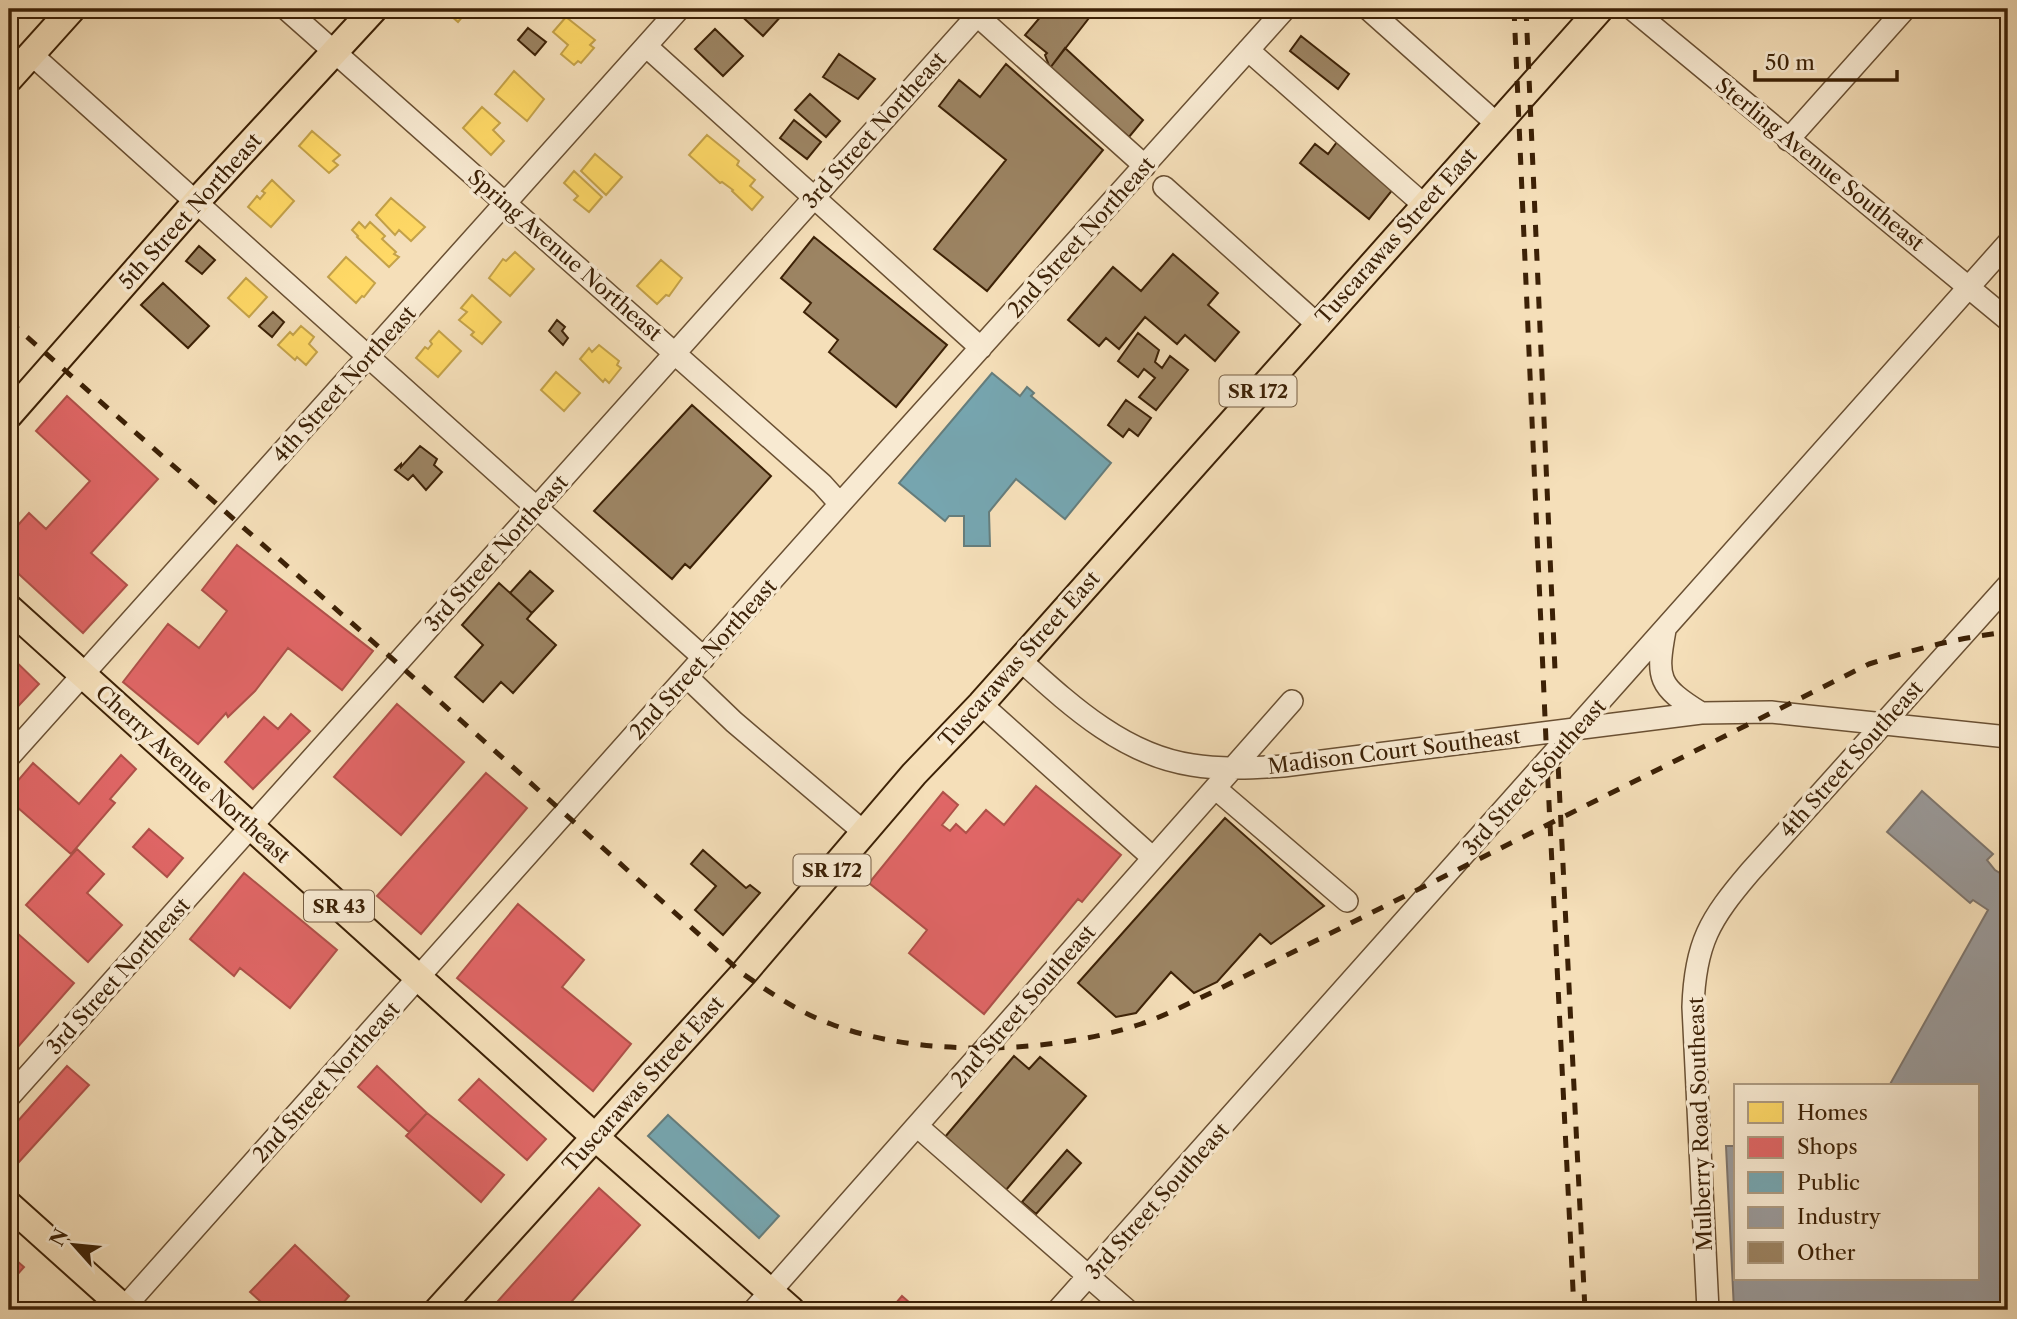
<svg xmlns="http://www.w3.org/2000/svg" width="2017" height="1319" viewBox="0 0 2017 1319" font-family="'Libre Caslon Text',serif">
<style>
.homes{fill:#ffd966;stroke:#c4a249;stroke-width:2}
.shops{fill:#e06666;stroke:#af5149;stroke-width:2}
.public{fill:#76a5af;stroke:#657d7c;stroke-width:2}
.industry{fill:#999;stroke:#7d756d;stroke-width:2}
.building{fill:#9c8463;stroke:#3c2106;stroke-width:2}
.lines{fill:none;stroke-linecap:round;stroke-linejoin:round}
.minor-casing{stroke:#6a5033;stroke-width:24}
.major-casing{stroke:#3c2106;stroke-width:30}
.minor{stroke:#f8ead2;stroke-width:21}
.major{stroke:#f5dfb9;stroke-width:26}
.rail{stroke:#3c2106;stroke-width:5;stroke-dasharray:12 12;stroke-linecap:butt}
.labels{text-anchor:middle;dominant-baseline:central;stroke-width:7;stroke-linejoin:round;paint-order:stroke}
.shield{fill:#f8ead2;stroke:#745d43;stroke-width:2}
.shield-label{font-size:19px;font-weight:bold;fill:#3c2106}
.street-label{font-size:21px;fill:#3c2106;stroke:#f8ead2}
</style>
<rect width="100%" height="100%" fill="#f5dfb9"/>
<filter id="stains"><feTurbulence type="fractalNoise" baseFrequency=".00286" numOctaves="4"/><feColorMatrix values="0 0 0 0 .2 0 0 0 0 .09 0 0 0 0 .02 0 0 0 .5 -.17"/></filter>
<radialGradient id="worn" r=".72"><stop offset=".6" stop-color="#630" stop-opacity="0"/><stop offset="1" stop-color="#630" stop-opacity=".3"/></radialGradient>
<path class="homes" d="M443,9h22l-4,4 3,2 -6,7z
M566,17l29,23 -5,5 4,3 -13,15 -3,-2 -4,4 -13,-11 7,-9 -15,-13z
M514,71l30,28 -17,22 -32,-27z
M482,107l18,16 -7,7 11,11 -13,14 -28,-27z
M312,131l28,24 -7,6 5,4 -9,8 -30,-27z
M707,135l32,26 -2,4 18,15 -5,6 13,11 -11,13 -20,-19 1,-1 -11,-8 -2,1 -31,-28z
M595,154l27,23 -16,18 -25,-24z
M574,171l28,26 -13,15 -15,-12 4,-4 -14,-13z
M272,180l22,21 -23,26 -23,-20 9,-11 3,3 5,-6 -3,-2z
M391,198l34,29 -14,14 -12,-11 -4,5 -19,-20z
M359,222l6,6 5,-6 15,14 -3,3 14,13 -2,2 5,3 -10,10 -32,-30 1,-1 -6,-6z
M515,252l19,17 -24,27 -21,-18 14,-19 3,2z
M346,257l29,26 -11,14 -2,-1 -6,7 -28,-26z
M661,260l21,18 -13,18 -3,-1 -9,9 -20,-18z
M246,278l21,19 -18,20 -21,-19z
M472,295l29,27 -19,22 -11,-9 3,-3 -15,-12 8,-8 -6,-4z
M301,326l13,11 -5,7 8,8 -11,13 -9,-8 -2,3 -17,-15 12,-13 3,3z
M439,331l22,20 -23,26 -22,-19 9,-11 3,2 4,-5 -2,-3z
M599,345l20,16 -2,4 4,3 -12,15 -4,-4 -2,3 -23,-23 9,-11 3,4z
M556,372l24,21 -16,18 -23,-21z"/>
<path class="shops" d="M67,396l91,83 -67,74 36,32 -44,48 -74,-68v-30l20,-22 17,16 44,-48 -54,-50z
M237,545l136,106 -31,39 -54,-42 -33,43 -27,26 -2,-4 -28,31 -75,-62 45,-58 31,24 28,-37 -25,-21z
M9,655l30,29 -30,32z
M397,704l67,58 -63,73 -67,-58z
M291,714l19,17 -57,58 -28,-27 39,-45 14,12z
M121,755l15,14 -26,30 5,4 -44,51 -62,-54v-9l24,-28 46,41z
M486,773l41,35 -106,126 -44,-38z
M1036,786l85,69 -39,47 -4,-3 -94,115 -75,-61 18,-23 -58,-47 74,-91 15,13 -16,20 8,6 6,-7 10,9 20,-23 18,15z
M149,829l34,29 -16,19 -34,-30z
M77,849l27,25 -17,19 35,32 -34,37 -62,-57z
M244,873l93,77 -47,58 -50,-40 -6,8 -44,-37z
M518,904l66,56 -22,27 69,57 -38,47 -136,-113z
M9,926l65,57 -65,74z
M67,1066l22,19 -71,78 -9,-8v-24z
M377,1066l50,47 -18,19 -51,-45z
M479,1079l67,60 -19,21 -68,-60z
M427,1113l77,62 -23,27 -75,-66z
M599,1188l41,37 -76,85h-74z
M295,1245l54,51 -12,14h-67l-20,-18z
M9,1254l15,13 -15,17z
M902,1296l16,14h-28z"/>
<path class="public" d="M992,373l28,23 7,-9 7,6 -3,3 80,67 -46,56 -49,-40 -27,33 1,34h-26v-30h-15l-4,5 -46,-38z
M668,1115l111,101 -20,22 -111,-102z"/>
<path class="industry" d="M1922,791l71,63 -6,6 8,10 13,8v432h-274l-8,-164h9v133h242v-193h-88l99,-176 -15,-10 -3,3 -83,-71z"/>
<path class="building" d="M777,9l6,5 -20,22 -28,-26z
M1047,9h49l-46,59 -5,-13 2,-2 -22,-18z
M528,28l18,14 -11,13 -17,-15z
M715,29l28,27 -20,20 -28,-27z
M1301,36l48,38 -11,15 -48,-38z
M1065,48l78,72 -14,17 -79,-69z
M839,54l36,25 -17,20 -35,-22z
M1006,64l97,86 -116,141 -53,-42 72,-89 -67,-54 20,-26 21,17z
M810,94l30,27 -14,16 -31,-27z
M794,120l27,22 -14,17 -27,-21z
M1337,142l57,46 -25,31 -69,-56 15,-19 13,10z
M814,237l133,108 -51,62 -67,-55 9,-12 -34,-28 7,-9 -30,-25z
M199,246l16,14 -13,14 -16,-13z
M1173,254l45,39 -10,12 31,27 -24,29 -30,-26 -8,9 -32,-27 -26,32 -13,-11 -7,8 -31,-26 45,-53 28,24z
M163,283l46,43 -21,22 -47,-43z
M273,312l11,10 -12,15 -13,-11z
M557,320l8,7 -3,4 6,7 -5,7 -14,-14z
M1138,333l21,17 -4,12 7,6 8,-12 18,14 -32,40 -17,-13 16,-19 -11,-9 -6,8 -20,-16z
M1126,400l25,18 -13,18 -9,-7 -6,8 -15,-12z
M692,405l79,71 -81,92 -5,-4 -13,15 -78,-68z
M420,446l17,13 -3,6 8,7 -16,18 -13,-15 -5,5 -13,-10 6,-6v3z
M530,571l23,20 -21,22 -22,-20z
M499,583l33,30 -5,6 29,26 -43,48 -12,-11 -18,20 -28,-25 28,-32 -21,-20z
M1225,818l99,88 -53,38 -11,-10 -43,48 -23,11 -23,-21 -35,41 -20,4 -38,-34z
M703,850l43,38 4,-3 10,8 -37,42 -28,-25 21,-24 -25,-22z
M1014,1056l15,13 11,-12 46,39 -86,101 -61,-53z
M1067,1150l14,13 -45,51 -14,-12z"/>
<g class="lines">
<defs>
<path id="minor" d="M286,9l536,475 18,20
M970,9l175,157
M1368,9l129,115
M1632,9l376,311
M646,46l335,302
M1248,50l176,155
M31,54l673,604
M1788,140l117,-131
M1164,187l154,138
M1665,630c-9,49 -7,56 36,83
M1019,659c50,45 104,96 173,106 30,5 61,3 91,1l418,-53 70,-1 237,25
M687,677l47,45 131,111
M981,704l172,154
M9,757l670,-748
M1215,788l132,113
M9,1097l974,-1088
M917,1126l210,184
M122,1310l718,-806 445,-495
M754,1310l538,-609
M1058,1310l950,-1067
M1708,1310l-15,-303c2,-64 17,-88 57,-135l258,-287"/>
<path id="major" d="M9,79l63,-70
M9,415l187,-213 178,-193
M9,608l586,529 196,173
M9,1205l117,105
M438,1310l305,-336 171,-200 67,-70 619,-695"/>
</defs>
<use href="#minor" class="minor-casing"/>
<use href="#major" class="major-casing"/>
<use href="#minor" class="minor"/>
<use href="#major" class="major"/>
<path class="rail" d="M1514,9l33,754 27,547
M1526,9l29,661
M9,321l387,341 347,312c28,19 55,38 88,50 89,34 220,30 310,0 26,-9 50,-22 74,-33l654,-327c49,-16 88,-26 139,-32
M1557,743l28,567"/>
</g>
<g class="labels">
<g class="shield">
<rect x="1219.5" y="375.5" width="77" height="31" rx="5"/>
<rect x="793.5" y="854.5" width="77" height="31" rx="5"/>
<rect x="304" y="890.5" width="70" height="31" rx="5"/>
</g>
<g class="shield-label">
<text x="1258" y="391">SR 172</text>
<text x="832" y="870">SR 172</text>
<text x="339" y="906">SR 43</text>
</g>
<g class="street-label">
<text transform="translate(874 130) rotate(-48)">3rd Street Northeast</text>
<text transform="translate(1820 164) rotate(39)">Sterling Avenue Southeast</text>
<text transform="translate(190 211) rotate(-48)">5th Street Northeast</text>
<text transform="translate(1396 236) rotate(-48)">Tuscarawas Street East</text>
<text transform="translate(1081 237) rotate(-48)">2nd Street Northeast</text>
<text transform="translate(565 255) rotate(41)">Spring Avenue Northeast</text>
<text transform="translate(344 384) rotate(-48)">4th Street Northeast</text>
<text transform="translate(496 553) rotate(-48)">3rd Street Northeast</text>
<text transform="translate(703 659) rotate(-48)">2nd Street Northeast</text>
<text transform="translate(1019 659) rotate(-48)">Tuscarawas Street East</text>
<text transform="translate(1394 751) rotate(-7)">Madison Court Southeast</text>
<text transform="translate(1851 759) rotate(-48)">4th Street Southeast</text>
<text transform="translate(193 774) rotate(42)">Cherry Avenue Northeast</text>
<text transform="translate(1534 777) rotate(-48)">3rd Street Southeast</text>
<text transform="translate(118 976) rotate(-48)">3rd Street Northeast</text>
<text transform="translate(1023 1006) rotate(-49)">2nd Street Southeast</text>
<text transform="translate(326 1082) rotate(-48)">2nd Street Northeast</text>
<text transform="translate(643 1084) rotate(-48)">Tuscarawas Street East</text>
<text transform="translate(1700 1124) rotate(-92)">Mulberry Road Southeast</text>
<text transform="translate(1157 1201) rotate(-48)">3rd Street Southeast</text>
</g>
</g>
<rect width="2017" height="1319" fill="none" stroke="#f5dfb9" stroke-width="35"/>
<rect x="10" y="10" width="1996" height="1298" fill="none" stroke="#3c2106" stroke-width="3.5"/>
<rect x="18" y="18" width="1982" height="1284" fill="none" stroke="#3c2106" stroke-width="2"/>
<rect x="1734" y="1084" width="245" height="196" fill="#f8ead2" stroke="#ad9a80" stroke-width="2"/>
<rect x="1748" y="1102" width="35" height="21" fill="#ffd966" stroke="#ad9a80" stroke-width="2"/>
<text x="1797" y="1120" font-size="21" fill="#3c2106">Homes</text>
<rect x="1748" y="1137" width="35" height="21" fill="#e06666" stroke="#ad9a80" stroke-width="2"/>
<text x="1797" y="1154" font-size="21" fill="#3c2106">Shops</text>
<rect x="1748" y="1172" width="35" height="21" fill="#76a5af" stroke="#ad9a80" stroke-width="2"/>
<text x="1797" y="1190" font-size="21" fill="#3c2106">Public</text>
<rect x="1748" y="1207" width="35" height="21" fill="#999999" stroke="#ad9a80" stroke-width="2"/>
<text x="1797" y="1224" font-size="21" fill="#3c2106">Industry</text>
<rect x="1748" y="1242" width="35" height="21" fill="#9c8463" stroke="#ad9a80" stroke-width="2"/>
<text x="1797" y="1260" font-size="21" fill="#3c2106">Other</text>
<g transform="translate(74 1245) rotate(297)" stroke="#f8ead2" stroke-width="5" paint-order="stroke">
<path d="M0-5L12 26L0 18L-12 26Z" fill="#3c2106"/>
<text y="-10" font-size="19" font-weight="bold" text-anchor="middle" fill="#3c2106">N</text>
</g>
<path d="M1755 70v10h142v-10" fill="none" stroke="#3c2106" stroke-width="3.5"/>
<text x="1765" y="70" font-size="21" fill="#3c2106" stroke="#f8ead2" stroke-width="5" paint-order="stroke">50 m</text>
<rect width="100%" height="100%" filter="url(#stains)"/>
<rect width="100%" height="100%" fill="url(#worn)"/>
</svg>
